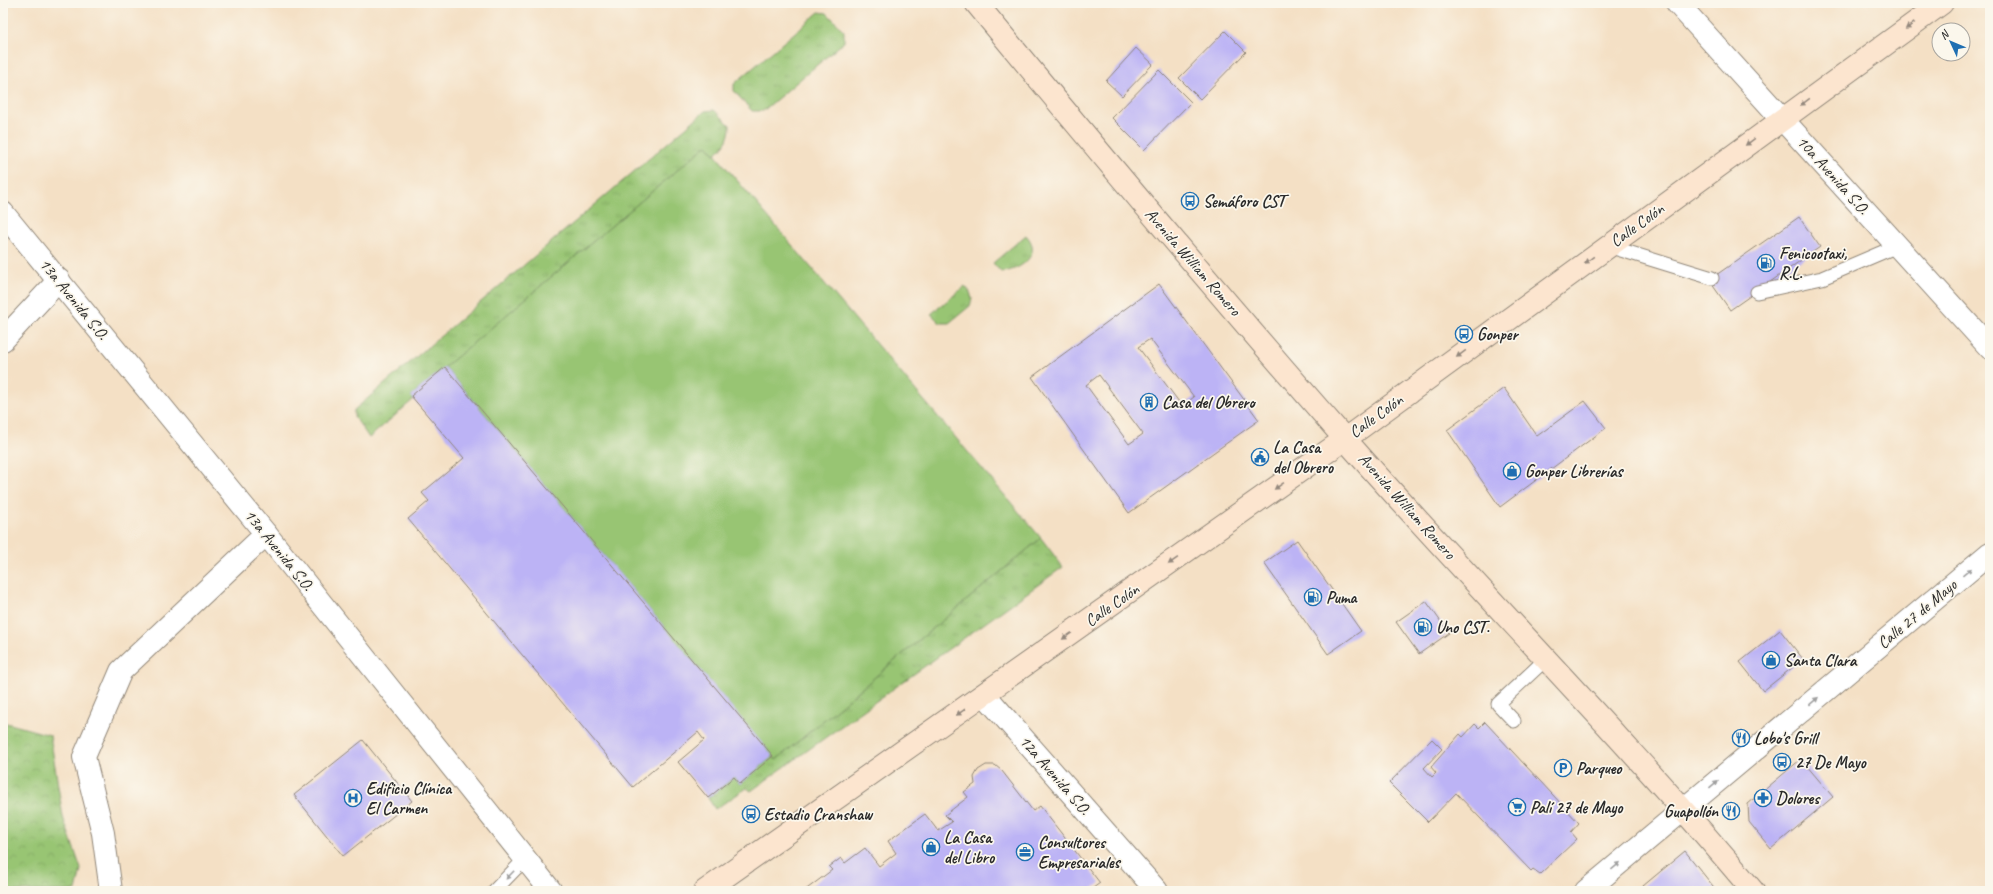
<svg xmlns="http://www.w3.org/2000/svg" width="1993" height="894" viewBox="0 0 1993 894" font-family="Caveat,sans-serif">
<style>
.grass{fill:url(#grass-tufts);stroke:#62784f}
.park{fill:url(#park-crowns);stroke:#62784f}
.garden{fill:#98c573;stroke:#62784f}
.building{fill:#bcb3f5;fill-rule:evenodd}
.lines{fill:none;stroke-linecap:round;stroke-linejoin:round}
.service-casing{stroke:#908678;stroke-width:15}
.minor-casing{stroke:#908678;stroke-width:24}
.tertiary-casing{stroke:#908678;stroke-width:24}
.secondary-casing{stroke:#908678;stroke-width:24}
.service{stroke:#fff;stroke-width:13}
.minor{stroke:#fff;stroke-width:22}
.tertiary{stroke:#fff;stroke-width:22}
.secondary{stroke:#fce5cf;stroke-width:22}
.oneway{fill:#94887d}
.oneway2{fill:#a0a0a0}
.labels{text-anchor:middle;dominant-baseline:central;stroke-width:3.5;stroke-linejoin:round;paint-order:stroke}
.street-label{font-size:17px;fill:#2b2b2b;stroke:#fbf7ec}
.poi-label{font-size:17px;font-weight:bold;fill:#2b2b2b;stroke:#fbf7ec;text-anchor:start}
</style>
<defs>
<pattern id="grass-tufts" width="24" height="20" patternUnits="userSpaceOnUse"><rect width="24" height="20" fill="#98c573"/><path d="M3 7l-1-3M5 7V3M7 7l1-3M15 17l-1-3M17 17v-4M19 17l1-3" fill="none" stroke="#83a964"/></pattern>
<pattern id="park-crowns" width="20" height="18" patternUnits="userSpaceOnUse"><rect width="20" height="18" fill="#98c573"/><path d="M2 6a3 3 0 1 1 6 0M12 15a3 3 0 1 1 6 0" fill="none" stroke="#83a964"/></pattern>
</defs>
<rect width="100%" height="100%" fill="#fbf7ec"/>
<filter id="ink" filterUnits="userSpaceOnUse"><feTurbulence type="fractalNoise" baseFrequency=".025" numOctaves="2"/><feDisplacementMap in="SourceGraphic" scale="8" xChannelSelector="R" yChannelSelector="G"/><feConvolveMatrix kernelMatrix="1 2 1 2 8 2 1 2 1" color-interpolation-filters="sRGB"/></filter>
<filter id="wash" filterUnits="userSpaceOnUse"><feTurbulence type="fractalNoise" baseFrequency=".012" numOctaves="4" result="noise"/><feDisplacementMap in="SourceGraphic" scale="16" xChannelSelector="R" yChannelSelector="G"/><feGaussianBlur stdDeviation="0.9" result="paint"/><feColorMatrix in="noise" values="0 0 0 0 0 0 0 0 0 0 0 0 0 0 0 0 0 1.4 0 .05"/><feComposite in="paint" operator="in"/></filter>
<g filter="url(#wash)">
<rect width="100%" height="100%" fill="#f4e0c5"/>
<path class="grass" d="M819,12l8,1 17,18v11l-81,69h-11l-18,-20v-7z
M714,110l16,15c0,13 -5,21 -15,29l-8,-9 -296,251 3,3 -45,39 -15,-22v-6l351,-299z
M1026,235c18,19 -6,36 -25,37l-8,-9z
M965,286l5,6 2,7 -2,7 -21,17h-9l-9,-9z
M1041,538l22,29 -312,224 -4,-3 -32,21 -7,-11 26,-21 6,7 33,-28 3,4z"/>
<path class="park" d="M3,722l47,13 13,82 18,52 -5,22h-73z"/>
<path class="garden" d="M707,145l334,393 -265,222 -331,-393z"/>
<g id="blocks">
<path class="building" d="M1225,31l21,21 -46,47 -21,-21z
M1136,48l17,16 -31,32 -16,-15z
M1159,70l32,32 -47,48 -32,-32z
M1799,217l21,30 -90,63 -21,-30z
M1159,284l100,136 -130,93 -97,-136zM1150,339l44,58 -12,9 -44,-59zM1099,375l44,59 -14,10 -43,-59z
M445,367l328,389 -33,28 -6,-7 -26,21 -30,-36 26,-22 -6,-8 -65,55 -225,-268 21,-18 -7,-8 42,-35 -53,-62z
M1504,388l33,48 48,-35 21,27 -106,79 -53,-77z
M1297,540l64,91 -33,23 -64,-91z
M1426,601l23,32 -30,21 -23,-32z
M1780,630l23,29 -40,32 -23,-29z
M1485,722l94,101 -8,9 6,7 -37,35 -7,-5 -2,2 -75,-78 -28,29 -39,-39 43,-44 10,10 -18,19 8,9 4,-4 -5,-6 29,-33 3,3 12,-13 4,4z
M363,740l49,61 -69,55 -49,-61z
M1801,759l32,38 -62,52 -22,-27 -1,-18z
M986,765h9l7,6 31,40 7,-5 60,77 -11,8h-285l28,-21 -3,-3 12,-9 4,5 20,-15 14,18 17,-13 -8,-12 37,-27 13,17 14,-9 -7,-7 23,-18 -4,-5 11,-8 -1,-7 4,-7z
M1685,851l32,40h-80z"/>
</g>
</g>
<g filter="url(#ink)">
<use href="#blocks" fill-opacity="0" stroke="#908678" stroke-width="1"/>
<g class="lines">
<defs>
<path id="service" d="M1608,246l104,32
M1757,292l65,-14 75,-32
M1514,721l-16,-17 48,-45
M494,891l31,-32"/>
<path id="minor" d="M1677,3l313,345
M3,340l56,-60
M985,695l172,196
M111,891l-8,-58 -19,-76 37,-86 145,-137"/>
<path id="tertiary" d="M3,213l263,321 285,357
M1586,891l404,-338"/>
<path id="secondary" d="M976,3c121,147 243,292 368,435 135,153 278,297 409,453
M705,891l640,-452 597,-436"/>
</defs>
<use href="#service" class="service-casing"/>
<use href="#minor" class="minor-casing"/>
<use href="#tertiary" class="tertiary-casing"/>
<use href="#secondary" class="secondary-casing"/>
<use href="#service" class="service"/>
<use href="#minor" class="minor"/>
<use href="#tertiary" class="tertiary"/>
<use href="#secondary" class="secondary"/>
</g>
<defs><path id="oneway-solid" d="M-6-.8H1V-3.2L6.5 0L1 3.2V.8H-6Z"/></defs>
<g class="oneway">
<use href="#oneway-solid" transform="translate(1910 26) rotate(144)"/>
<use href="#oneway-solid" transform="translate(1805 102) rotate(144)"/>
<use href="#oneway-solid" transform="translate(1750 142) rotate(144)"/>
<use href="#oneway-solid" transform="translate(1589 260) rotate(144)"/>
<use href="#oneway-solid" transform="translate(1461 354) rotate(144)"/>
<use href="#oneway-solid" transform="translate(1279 486) rotate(145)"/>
<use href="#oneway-solid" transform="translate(1173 561) rotate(145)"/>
<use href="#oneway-solid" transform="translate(1067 636) rotate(145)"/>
<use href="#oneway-solid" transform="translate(961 712) rotate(145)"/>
</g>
<g class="oneway2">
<use href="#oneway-solid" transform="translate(1967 572) rotate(-40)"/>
<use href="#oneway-solid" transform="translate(1814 701) rotate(-40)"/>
<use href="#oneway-solid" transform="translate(1714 784) rotate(-40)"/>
<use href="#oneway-solid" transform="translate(1616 866) rotate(-40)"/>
<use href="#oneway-solid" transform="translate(510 875) rotate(134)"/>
</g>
</g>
<defs>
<symbol id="bus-ring" viewBox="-11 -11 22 22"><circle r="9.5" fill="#fbf7ec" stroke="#1f6fb2" stroke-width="1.5"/><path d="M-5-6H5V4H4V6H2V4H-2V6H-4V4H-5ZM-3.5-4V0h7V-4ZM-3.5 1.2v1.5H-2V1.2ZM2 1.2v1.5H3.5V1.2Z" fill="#1f6fb2"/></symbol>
<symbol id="fuel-ring" viewBox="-11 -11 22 22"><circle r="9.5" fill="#fbf7ec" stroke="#1f6fb2" stroke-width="1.5"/><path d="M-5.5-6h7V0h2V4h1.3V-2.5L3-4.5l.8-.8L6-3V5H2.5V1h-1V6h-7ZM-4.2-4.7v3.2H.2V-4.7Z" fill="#1f6fb2"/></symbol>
<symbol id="building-ring" viewBox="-11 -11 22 22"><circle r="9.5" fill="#fbf7ec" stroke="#1f6fb2" stroke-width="1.5"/><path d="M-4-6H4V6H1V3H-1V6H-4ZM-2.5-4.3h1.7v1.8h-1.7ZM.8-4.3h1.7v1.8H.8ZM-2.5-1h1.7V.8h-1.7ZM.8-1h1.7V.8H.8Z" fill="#1f6fb2"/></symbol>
<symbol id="civic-ring" viewBox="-11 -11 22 22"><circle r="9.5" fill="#fbf7ec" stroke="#1f6fb2" stroke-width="1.5"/><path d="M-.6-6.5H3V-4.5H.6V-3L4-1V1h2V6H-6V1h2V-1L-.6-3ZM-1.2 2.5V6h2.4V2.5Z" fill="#1f6fb2"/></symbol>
<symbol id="shop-ring" viewBox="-11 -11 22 22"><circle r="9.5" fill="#fbf7ec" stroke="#1f6fb2" stroke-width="1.5"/><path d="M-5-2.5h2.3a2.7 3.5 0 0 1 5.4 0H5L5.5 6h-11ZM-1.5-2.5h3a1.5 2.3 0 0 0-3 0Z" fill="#1f6fb2"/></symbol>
<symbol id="restaurant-ring" viewBox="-11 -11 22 22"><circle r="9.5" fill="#fbf7ec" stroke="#1f6fb2" stroke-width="1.5"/><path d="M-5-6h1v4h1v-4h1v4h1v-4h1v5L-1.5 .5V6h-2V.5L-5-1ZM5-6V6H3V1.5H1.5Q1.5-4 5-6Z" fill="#1f6fb2"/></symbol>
<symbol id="parking-ring" viewBox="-11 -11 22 22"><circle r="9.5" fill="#fbf7ec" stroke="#1f6fb2" stroke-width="1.5"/><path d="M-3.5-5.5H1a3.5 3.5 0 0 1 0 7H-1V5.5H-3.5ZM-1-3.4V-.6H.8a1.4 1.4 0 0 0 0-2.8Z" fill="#1f6fb2"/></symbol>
<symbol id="hospital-ring" viewBox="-11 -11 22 22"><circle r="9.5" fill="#fbf7ec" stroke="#1f6fb2" stroke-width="1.5"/><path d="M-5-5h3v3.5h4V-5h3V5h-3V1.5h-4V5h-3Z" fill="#1f6fb2"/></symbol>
<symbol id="pharmacy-ring" viewBox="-11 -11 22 22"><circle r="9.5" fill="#fbf7ec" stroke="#1f6fb2" stroke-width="1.5"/><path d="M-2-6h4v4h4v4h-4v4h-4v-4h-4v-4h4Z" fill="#1f6fb2"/></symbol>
<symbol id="supermarket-ring" viewBox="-11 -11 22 22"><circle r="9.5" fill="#fbf7ec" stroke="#1f6fb2" stroke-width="1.5"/><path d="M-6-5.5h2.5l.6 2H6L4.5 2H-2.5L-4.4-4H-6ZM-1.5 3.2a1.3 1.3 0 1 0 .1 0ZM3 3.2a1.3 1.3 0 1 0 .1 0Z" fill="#1f6fb2"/></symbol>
<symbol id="office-ring" viewBox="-11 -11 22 22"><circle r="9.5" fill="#fbf7ec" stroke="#1f6fb2" stroke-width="1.5"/><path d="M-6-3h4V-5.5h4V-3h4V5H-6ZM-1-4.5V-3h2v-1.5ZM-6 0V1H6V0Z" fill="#1f6fb2"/></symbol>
</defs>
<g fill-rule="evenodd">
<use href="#bus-ring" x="1180" y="191" width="20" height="20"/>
<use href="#fuel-ring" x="1756" y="253" width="20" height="20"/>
<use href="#bus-ring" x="1454" y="324" width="20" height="20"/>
<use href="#building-ring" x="1139" y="392" width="20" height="20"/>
<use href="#civic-ring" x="1250" y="447" width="20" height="20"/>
<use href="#shop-ring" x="1502" y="461" width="20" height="20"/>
<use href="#fuel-ring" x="1303" y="587" width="20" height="20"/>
<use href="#fuel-ring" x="1413" y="617" width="20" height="20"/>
<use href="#shop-ring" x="1761" y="650" width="20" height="20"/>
<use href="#restaurant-ring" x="1731" y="728" width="20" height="20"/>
<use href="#bus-ring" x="1772" y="752" width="20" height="20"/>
<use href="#parking-ring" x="1553" y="758" width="20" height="20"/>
<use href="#hospital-ring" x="343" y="788" width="20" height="20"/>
<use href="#pharmacy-ring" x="1753" y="788" width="20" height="20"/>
<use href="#supermarket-ring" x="1507" y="797" width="20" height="20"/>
<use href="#restaurant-ring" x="1721" y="801" width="20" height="20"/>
<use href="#bus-ring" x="741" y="804" width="20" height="20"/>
<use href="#shop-ring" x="921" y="837" width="20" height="20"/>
<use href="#office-ring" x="1015" y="842" width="20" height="20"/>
</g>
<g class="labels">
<g class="street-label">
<text transform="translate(1833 175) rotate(48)">10a Avenida S.O.</text>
<text transform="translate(1637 225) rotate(-36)">Calle Colón</text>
<text transform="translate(1193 262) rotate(49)">Avenida William Romero</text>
<text transform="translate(74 299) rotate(51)">13a Avenida S.O.</text>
<text transform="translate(1376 416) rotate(-36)">Calle Colón</text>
<text transform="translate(1407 506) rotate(48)">Avenida William Romero</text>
<text transform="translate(279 550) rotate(51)">13a Avenida S.O.</text>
<text transform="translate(1112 605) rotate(-35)">Calle Colón</text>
<text transform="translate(1917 614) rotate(-40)">Calle 27 de Mayo</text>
<text transform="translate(1055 775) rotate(49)">12a Avenida S.O.</text>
</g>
<g class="poi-label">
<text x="1203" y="201">Semáforo CST</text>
<text x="1779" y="253">Fenicootaxi,<tspan x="1779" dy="20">R.L.</tspan></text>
<text x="1477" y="334">Gonper</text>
<text x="1162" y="402">Casa del Obrero</text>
<text x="1273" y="447">La Casa<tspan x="1273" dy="20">del Obrero</tspan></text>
<text x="1525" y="471">Gonper Librerías</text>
<text x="1326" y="597">Puma</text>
<text x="1436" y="627">Uno CST.</text>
<text x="1784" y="660">Santa Clara</text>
<text x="1754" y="738">Lobo's Grill</text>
<text x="1795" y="762">27 De Mayo</text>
<text x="1576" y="768">Parqueo</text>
<text x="366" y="788">Edificio Clínica<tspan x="366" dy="20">El Carmen</tspan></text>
<text x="1776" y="798">Dolores</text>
<text x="1530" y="807">Palí 27 de Mayo</text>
<text x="1718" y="811" text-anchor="end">Guapollón</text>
<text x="764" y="814">Estadio Cranshaw</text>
<text x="944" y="837">La Casa<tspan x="944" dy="20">del Libro</tspan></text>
<text x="1038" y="842">Consultores<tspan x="1038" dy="20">Empresariales</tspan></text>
</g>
</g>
<rect width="1993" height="894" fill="none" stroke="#fbf7ec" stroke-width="16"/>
<g transform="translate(1951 42) rotate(314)"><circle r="19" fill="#fbf7ec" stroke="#a8a59f"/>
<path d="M0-3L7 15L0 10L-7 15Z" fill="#1f6fb2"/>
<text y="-6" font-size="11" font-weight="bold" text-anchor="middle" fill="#2b2b2b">N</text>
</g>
</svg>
